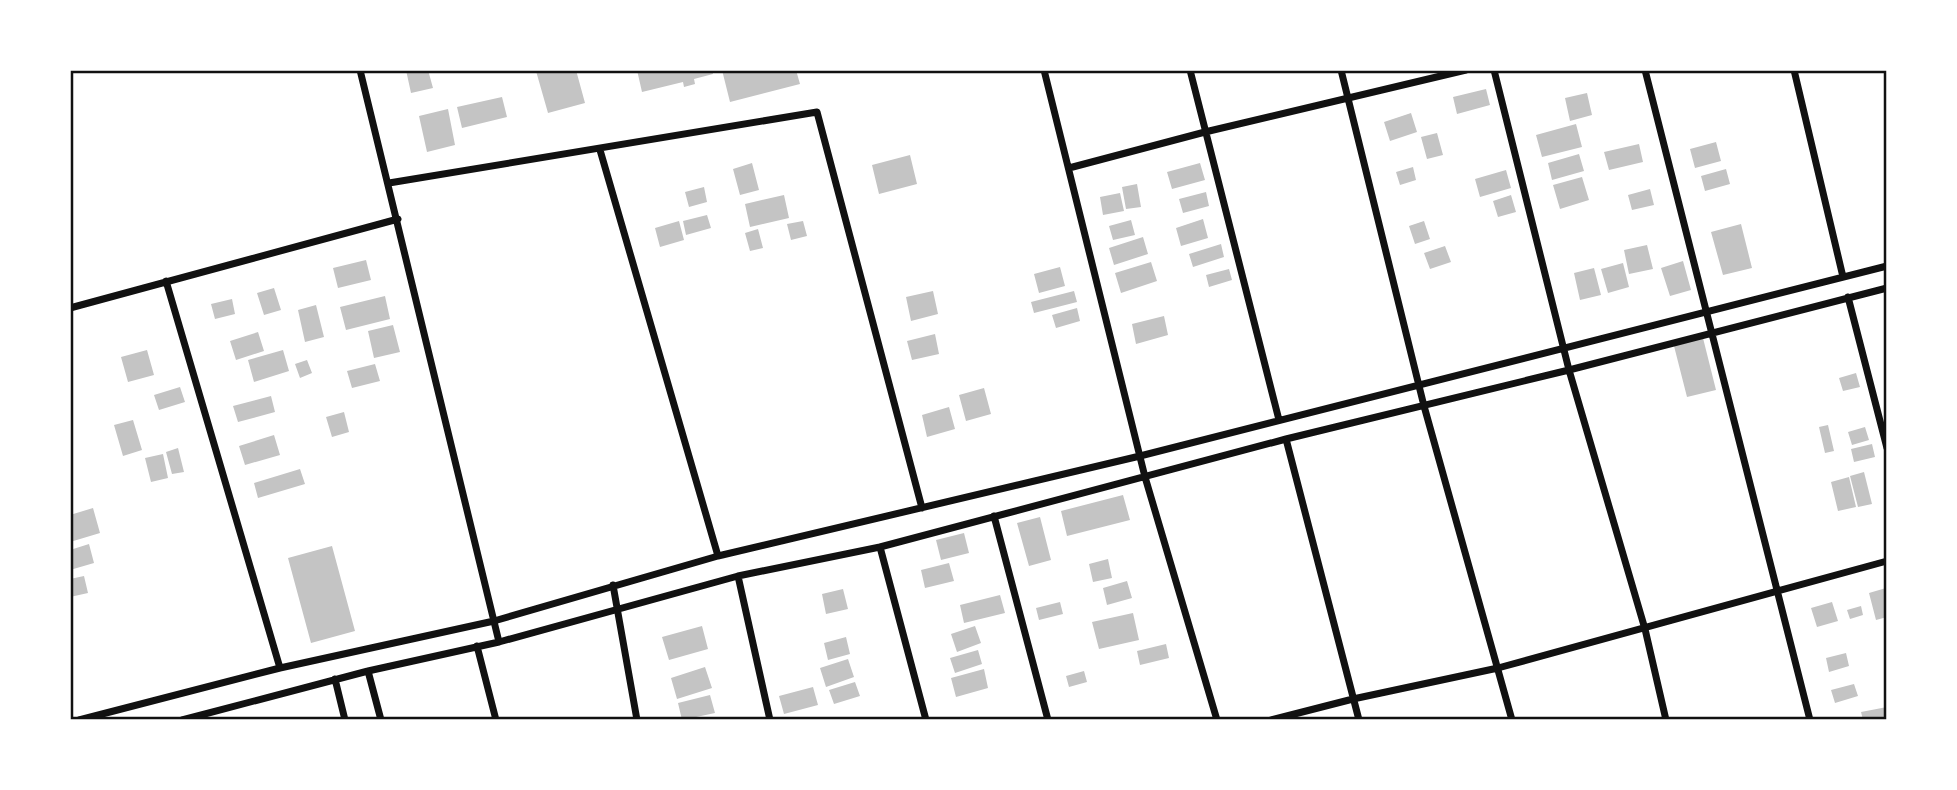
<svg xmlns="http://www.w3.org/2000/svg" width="1957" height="790" viewBox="0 0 1957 790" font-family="'Noto Sans',sans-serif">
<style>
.building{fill:#c4c4c4}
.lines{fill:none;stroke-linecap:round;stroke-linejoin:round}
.minor{stroke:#111;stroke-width:7}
.neatline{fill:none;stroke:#111;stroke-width:2.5}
</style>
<rect width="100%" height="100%" fill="#fff"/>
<path class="building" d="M406,70h22l5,18 -22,5z
M541,70h35l9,33 -37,10 -12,-42z
M637,70h75l1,4 -19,5 1,5 -11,3 -1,-5 -41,10z
M722,70h74l4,14 -70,18z
M1486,89l4,16 -33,9 -4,-17z
M1587,93l5,22 -22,6 -5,-23z
M502,97l5,20 -45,11 -5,-21z
M448,109l7,36 -28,7 -8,-36z
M1411,113l6,19 -27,9 -6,-19z
M1576,124l6,23 -40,10 -6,-22z
M1437,133l6,22 -16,4 -6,-22z
M1716,142l5,19 -26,7 -5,-19z
M1639,144l4,18 -34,8 -5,-18z
M1579,154l5,17 -32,9 -4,-17z
M910,155l7,29 -38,10 -7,-29z
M752,163l7,27 -19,5 -7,-26z
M1200,163l5,17 -33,9 -5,-17z
M1413,167l3,13 -16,5 -4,-13z
M1726,169l4,15 -25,7 -4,-15z
M1506,170l5,18 -31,9 -5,-18z
M1582,177l7,23 -29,9 -7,-24z
M1137,184l4,23 -15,2 -4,-22z
M704,187l3,15 -18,5 -4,-15z
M1650,189l4,16 -22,5 -4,-15z
M1206,192l3,14 -26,7 -4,-14z
M1120,193l4,18 -21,4 -3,-18z
M784,195l5,23 -39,9 -5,-23z
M1511,195l5,17 -18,5 -5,-16z
M707,215l4,13 -25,7 -3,-14z
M1203,219l5,19 -27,8 -5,-18z
M1131,220l4,15 -22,5 -4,-14z
M679,221l5,19 -24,7 -5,-19z
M803,221l4,15 -16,4 -4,-16z
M1424,221l6,18 -15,5 -6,-18z
M1741,224l11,44 -29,7 -12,-43z
M758,229l5,19 -13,3 -5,-18z
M1143,237l5,17 -34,11 -5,-17z
M1221,244l3,13 -31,10 -4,-13z
M1647,245l6,24 -24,5 -5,-24z
M1445,246l6,16 -21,7 -6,-16z
M366,260l5,20 -33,8 -5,-20z
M1683,261l8,29 -21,6 -9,-28z
M1151,262l6,19 -36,12 -6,-20z
M1623,263l6,24 -21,6 -7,-24z
M1060,267l5,19 -26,7 -5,-19z
M1594,268l7,27 -21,5 -6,-27z
M1229,269l3,11 -23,7 -3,-12z
M274,288l7,22 -17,5 -7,-22z
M933,291l5,23 -27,7 -5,-24z
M1074,291l3,11 -43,11 -3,-11z
M385,296l5,23 -44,11 -6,-23z
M232,299l3,15 -20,5 -4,-15z
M316,305l8,32 -19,5 -7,-32z
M1077,308l3,13 -24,7 -4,-13z
M1164,316l4,19 -32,9 -4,-20z
M393,325l7,27 -26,6 -6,-27z
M258,332l6,19 -28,9 -6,-19z
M935,334l4,20 -27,6 -5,-19z
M1703,338l13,52 -29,7 -13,-51z
M147,350l7,25 -26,7 -7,-25z
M283,350l6,21 -35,11 -6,-22z
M307,360l5,13 -12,5 -5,-14z
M375,364l5,17 -28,7 -5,-17z
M1856,373l4,14 -17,4 -4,-13z
M180,387l5,15 -26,8 -5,-15z
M984,388l7,26 -25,7 -7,-26z
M271,396l4,16 -37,10 -5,-16z
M949,407l6,22 -28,8 -5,-22z
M344,412l5,20 -17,5 -6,-20z
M133,420l9,30 -19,6 -9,-31z
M1828,425l6,26 -9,2 -6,-26z
M1865,427l4,13 -17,5 -4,-13z
M274,435l6,20 -35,10 -6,-19z
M1872,444l3,13 -21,5 -3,-13z
M178,448l6,24 -12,2 -6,-22z
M163,454l5,24 -17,4 -6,-24z
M300,469l5,15 -47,14 -4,-15z
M1864,472l8,32 -14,3 -8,-31z
M1849,477l7,30 -18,4 -7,-29z
M1123,495l7,25 -63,16 -6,-25z
M93,508l7,25 -30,9v-27z
M1040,517l11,43 -22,6 -12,-43z
M964,533l5,20 -28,7 -5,-20z
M89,544l5,19 -24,7v-20z
M332,546l23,85 -44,12 -23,-85z
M1108,559l4,19 -19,4 -4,-18z
M949,563l5,18 -29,7 -4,-18z
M84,576l4,17 -18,4v-18z
M1127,581l5,17 -25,7 -4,-17z
M1886,588l1,29 -11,3 -7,-27z
M843,589l5,20 -22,5 -4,-20z
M1000,595l5,18 -41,10 -4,-18z
M1060,602l3,12 -24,6 -3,-12z
M1832,602l6,19 -21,6 -6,-19z
M1861,606l2,9 -13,4 -3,-9z
M1133,613l6,27 -40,9 -7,-27z
M702,626l6,23 -39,11 -7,-23z
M975,626l6,17 -24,9 -6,-18z
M846,637l4,17 -22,6 -4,-17z
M1166,644l3,14 -29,7 -3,-14z
M978,650l4,14 -27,9 -5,-15z
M1846,653l3,13 -20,6 -3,-14z
M848,659l6,18 -28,10 -6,-19z
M705,667l7,21 -35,11 -6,-21z
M984,669l4,19 -32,9 -5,-19z
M1084,671l3,11 -18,5 -3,-11z
M855,682l5,14 -26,8 -5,-14z
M1854,684l4,12 -23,7 -4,-13z
M813,687l5,18 -34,9 -5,-18z
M710,695l5,18 -33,7 -4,-17z
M1887,707v13h-24l-2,-8z"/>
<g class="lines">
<path class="minor" d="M360,70l139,572
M1044,70l101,407 72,243
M1190,70l89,350
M1341,70l83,336 88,314
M1494,70l75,300 76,259 21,91
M1645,70l165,650
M1794,70l49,207
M600,150l118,406
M1069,168l136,-36 261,-62
M389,183l428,-71 105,396
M166,281l114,387
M1848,297l39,151
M70,308l328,-89
M1286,439l73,281
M994,516l54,204
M880,547l46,173
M738,576l32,144
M613,585l24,135
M477,646l19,74
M368,671l13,49
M335,679l10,41
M79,720l201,-52 214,-47 224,-65 422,-100 747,-190
M182,720l186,-49 131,-29 239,-66 142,-29 406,-108 283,-69 318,-82
M1271,720l82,-21 145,-31 389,-107"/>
</g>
<rect width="1957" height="790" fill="none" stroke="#ffffff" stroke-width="144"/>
<rect x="72" y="72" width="1813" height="646" class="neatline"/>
</svg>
